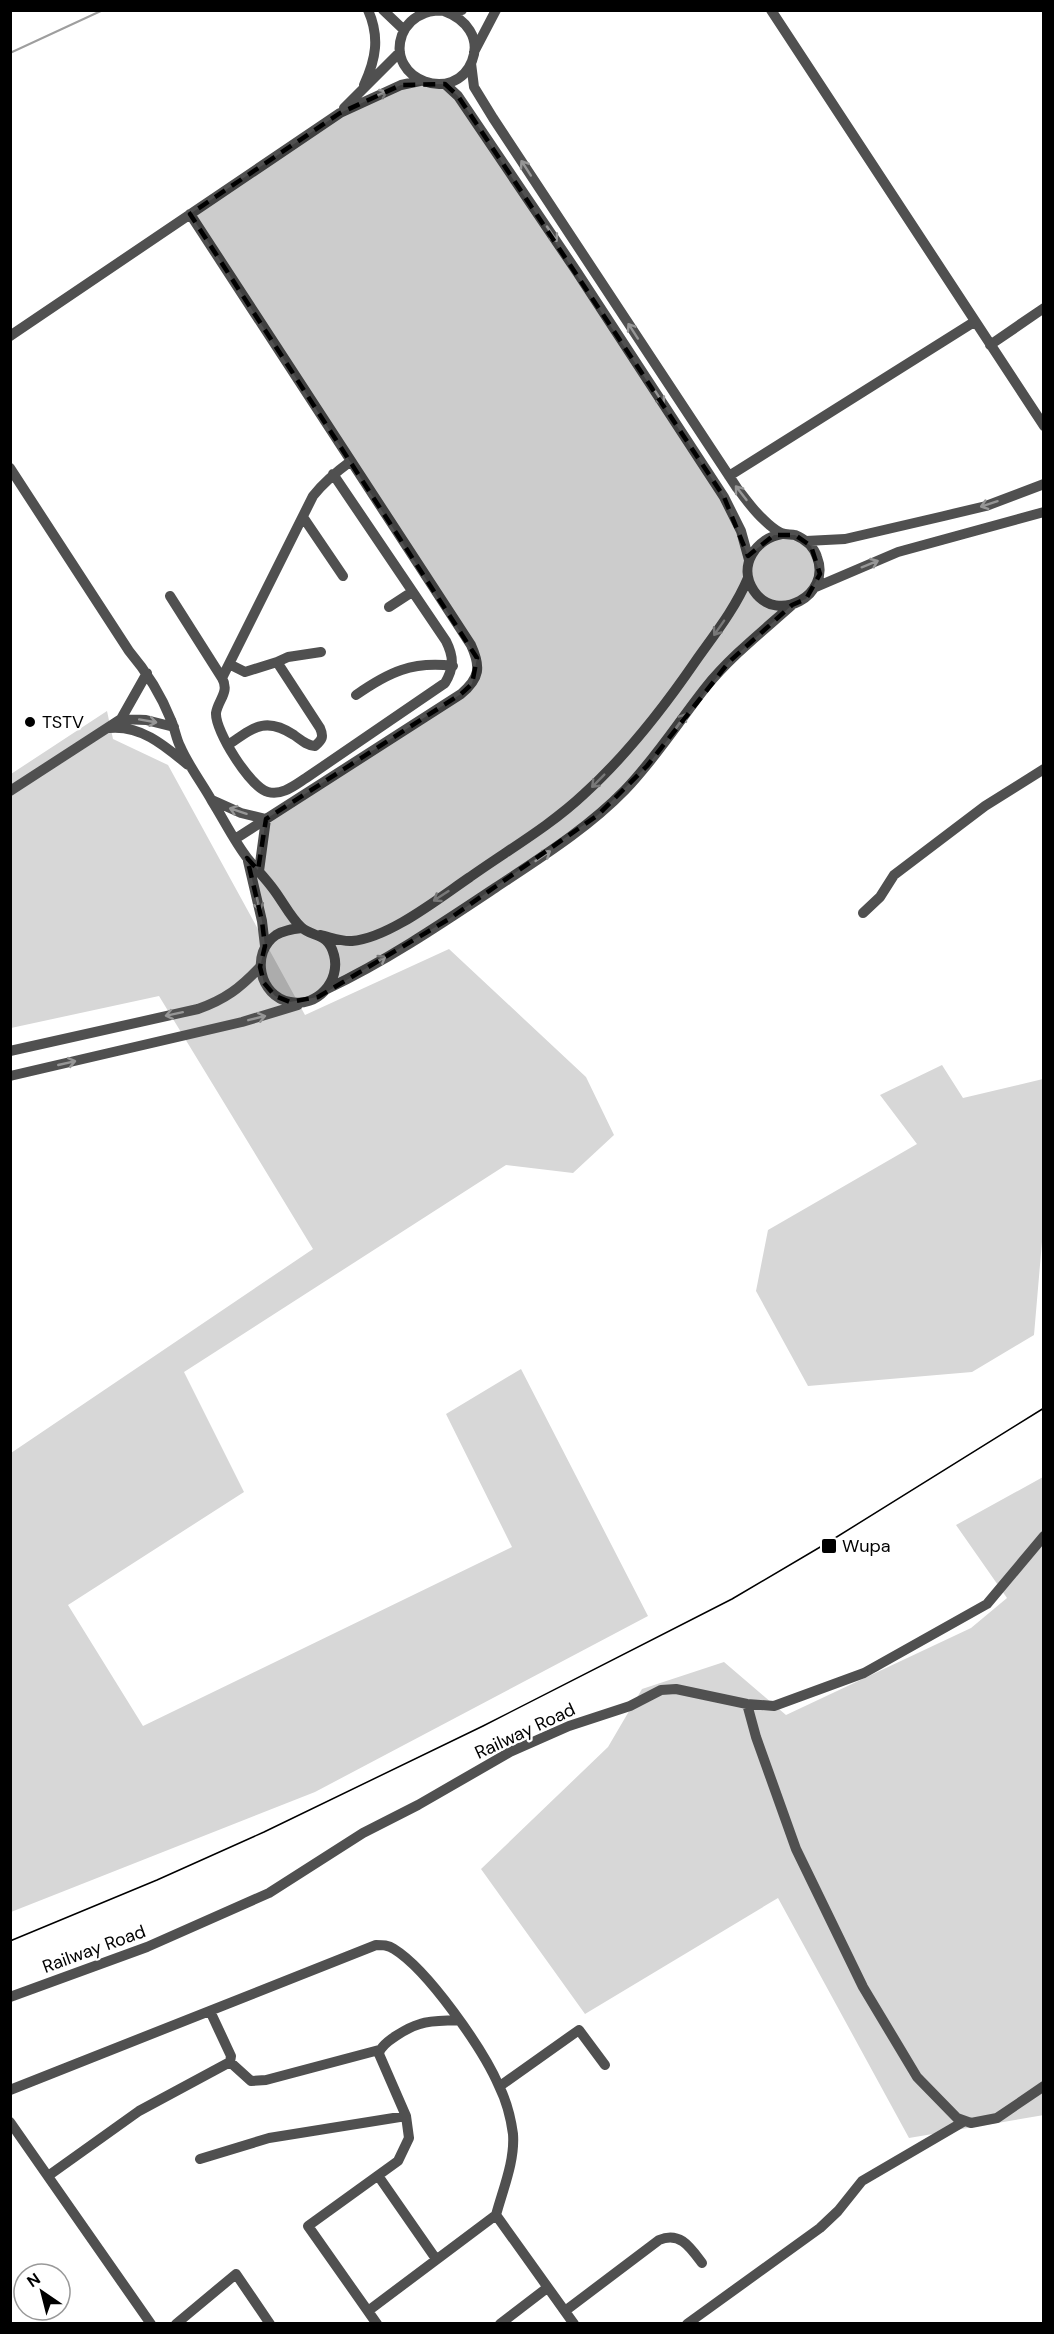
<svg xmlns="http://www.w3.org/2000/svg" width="1054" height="2334" viewBox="0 0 1054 2334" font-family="'DM Sans',sans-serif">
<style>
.green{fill:#d7d7d7}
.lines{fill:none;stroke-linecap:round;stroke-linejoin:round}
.stream{stroke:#9e9e9e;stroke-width:2}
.minor{stroke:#505050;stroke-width:10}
.tram{stroke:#000;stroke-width:1.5}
.oneway{stroke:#969696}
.marked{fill:#000;fill-opacity:0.2;stroke:#000;stroke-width:4.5;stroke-dasharray:12 8;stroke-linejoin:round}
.poi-dot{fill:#000;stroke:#fff;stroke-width:2}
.labels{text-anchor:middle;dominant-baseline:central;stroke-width:4.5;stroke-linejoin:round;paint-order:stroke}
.poi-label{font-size:18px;fill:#000;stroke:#fff;text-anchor:start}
.street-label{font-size:18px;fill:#000;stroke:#fff}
</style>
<rect width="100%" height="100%" fill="#fff"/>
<path class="green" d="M107,711l6,28 55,26 137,250 144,-66 137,128 28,58 -41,38 -67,-8 -322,207 60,120 -176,113 75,121 369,-179 -66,-133 75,-45 127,247 -333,176 -304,120v-459l302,-204 -154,-253 -148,32v-254z
M942,1065l21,33 80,-19v151l-9,105 -62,37 -164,14 -52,-95 12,-61 149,-86 -37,-49z
M1043,1477l1,638 -135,23 -131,-240 -193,116 -104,-145 127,-122 34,-58 82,-27 62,53 185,-87 36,-30 -51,-73z"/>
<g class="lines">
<path class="stream" d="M10,53l93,-43"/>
<path class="minor" d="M383,10l21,20
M771,10l273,416
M444,11c22,8 37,27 28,50 -17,44 -86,19 -70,-26 4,-10 12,-18 23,-22 11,-4 25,-2 37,-3
M474,52l22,-42
M471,63l3,24 19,31 244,370c8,10 16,22 26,31 5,5 12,11 18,14 5,2 10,1 14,2 10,4 19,12 22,22 15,38 -40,68 -63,34 -17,-25 2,-53 28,-57
M445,84l13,12 119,176 147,225 17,34 8,29
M364,85c12,-26 16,-48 4,-75
M344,108l56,-56
M190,214l281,431c10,22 9,33 -10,49l-226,145
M10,336l330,-223 61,-28 19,-4
M990,345l54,-37
M10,468l119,183c17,20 32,44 42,69 4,9 5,18 9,26 8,19 22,37 32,55 12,19 22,40 36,58 9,11 18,20 26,31 9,12 17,28 27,37 12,11 27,5 33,28 7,26 -17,53 -44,47 -31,-6 -40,-49 -14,-67 8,-5 16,-6 26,-7
M333,474l113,167c8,16 8,27 -1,42l-139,95c-11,7 -24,18 -38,14 -18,-5 -53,-61 -52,-79 2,-13 14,-21 6,-35l91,-182c11,-14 23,-24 38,-35
M729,476l245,-154
M303,517l40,59
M806,541l39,-2 99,-23 42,-10 58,-22
M816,587l82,-35 146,-40
M170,596l52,82
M389,607l23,-15
M231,665l14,7 32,-10
M356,695c33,-23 56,-34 97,-29
M121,719l25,1 28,7
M109,728c32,-3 55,17 79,37
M228,745c25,-17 37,-29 66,-10 7,5 12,10 21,11 7,-6 9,-9 5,-18l-43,-66 11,-5 33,-5
M10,791l111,-72 26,-46
M212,800l29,13 25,6 -7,52
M248,861l14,60 3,25
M863,913l17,-16 14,-22 91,-69 59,-37
M320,935c10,2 22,7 32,6 37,-3 87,-43 118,-64 38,-27 80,-51 114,-83 43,-39 78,-84 111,-132 19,-27 40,-53 53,-84
M327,989c59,-28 114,-65 168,-101 45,-30 92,-59 130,-98 31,-32 54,-69 81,-103 25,-31 57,-56 86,-82
M10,1051l188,-42c28,-10 42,-21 62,-42
M10,1076l232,-54 56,-17
M747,1704l9,33 40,112 67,138 54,90 40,41 14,5 26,-5 47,-32
M10,1997l137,-50 122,-54 94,-60 55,-28 92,-53 59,-26 61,-20 31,-16 15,-1 71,15 27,2 90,-33 123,-69 57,-68
M210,2011l21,45 -1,6 21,19 15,-1 113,-30
M500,2086l79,-56 26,35
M10,2090l366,-145c7,0 12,0 18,4 34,21 89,100 105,137 7,14 12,33 14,48 2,27 -10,55 -17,81l78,109
M10,2122l141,202
M200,2159l69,-21 137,-22
M48,2176l91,-65 91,-49
M379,2177l57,82
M368,2311l128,-96
M565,2311l94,-71c21,-9 31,7 43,23
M176,2324l60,-50 34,50
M377,2324l-69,-98 90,-65 11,-23 -3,-22 -27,-62c1,-11 30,-27 41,-30 12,-4 26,-3 39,-4
M500,2324l47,-36
M687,2324l133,-96 18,-17 24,-30 101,-59"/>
<path class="tram" d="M10,1941l147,-61 107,-48 219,-106 249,-127 95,-56 217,-135"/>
</g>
<defs><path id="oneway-shaft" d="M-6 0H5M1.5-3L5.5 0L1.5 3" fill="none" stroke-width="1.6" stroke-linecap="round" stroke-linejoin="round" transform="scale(1.5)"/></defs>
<g class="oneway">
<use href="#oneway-shaft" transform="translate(379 95) rotate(-24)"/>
<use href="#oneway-shaft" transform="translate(526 168) rotate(-123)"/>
<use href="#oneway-shaft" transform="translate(552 234) rotate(56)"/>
<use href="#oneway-shaft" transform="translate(633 331) rotate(-123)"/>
<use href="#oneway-shaft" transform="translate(659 397) rotate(57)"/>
<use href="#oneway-shaft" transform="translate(741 493) rotate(-128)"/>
<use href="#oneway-shaft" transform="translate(989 504) rotate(162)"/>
<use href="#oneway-shaft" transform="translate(870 564) rotate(-22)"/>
<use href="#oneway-shaft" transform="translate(719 628) rotate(125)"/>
<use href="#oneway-shaft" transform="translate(148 721) rotate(10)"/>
<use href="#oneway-shaft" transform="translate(681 721) rotate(-54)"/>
<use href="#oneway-shaft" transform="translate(598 781) rotate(135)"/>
<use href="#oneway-shaft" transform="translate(238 811) rotate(-162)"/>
<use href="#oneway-shaft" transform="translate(543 856) rotate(-34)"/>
<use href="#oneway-shaft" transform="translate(441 896) rotate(147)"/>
<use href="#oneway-shaft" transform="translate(258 902) rotate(77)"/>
<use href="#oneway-shaft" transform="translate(378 961) rotate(-31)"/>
<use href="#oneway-shaft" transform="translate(174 1014) rotate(168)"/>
<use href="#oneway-shaft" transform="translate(257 1018) rotate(-14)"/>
<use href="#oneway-shaft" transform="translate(67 1063) rotate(-13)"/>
</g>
<path class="marked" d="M445,84l13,12 266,401 24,59 26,-21h21l16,11 9,28 -14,25 -14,6 -63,57 -82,104 -49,49 -149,104 -131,78 -28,5 -15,-6 -11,-13 -4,-16 5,-21 -3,-25 -15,-63 11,12 8,-51 195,-125 11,-10 5,-26 -287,-444 150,-101 61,-28z"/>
<g class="poi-dot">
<circle cx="30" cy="722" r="6"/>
<rect x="821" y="1538" width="16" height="16" rx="3"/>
</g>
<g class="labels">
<g class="poi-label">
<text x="42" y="722">TSTV</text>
<text x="842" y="1546">Wupa</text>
</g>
<g class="street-label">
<text transform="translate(525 1731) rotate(-25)">Railway Road</text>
<text transform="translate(94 1949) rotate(-20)">Railway Road</text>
</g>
</g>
<rect width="1054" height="2334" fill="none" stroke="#000000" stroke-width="24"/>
<g transform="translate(42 2292) rotate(325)"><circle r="28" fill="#ffffff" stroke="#999999" stroke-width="1.5"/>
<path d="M0-4.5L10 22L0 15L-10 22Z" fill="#000000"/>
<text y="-9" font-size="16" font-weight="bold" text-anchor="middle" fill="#000000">N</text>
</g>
</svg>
